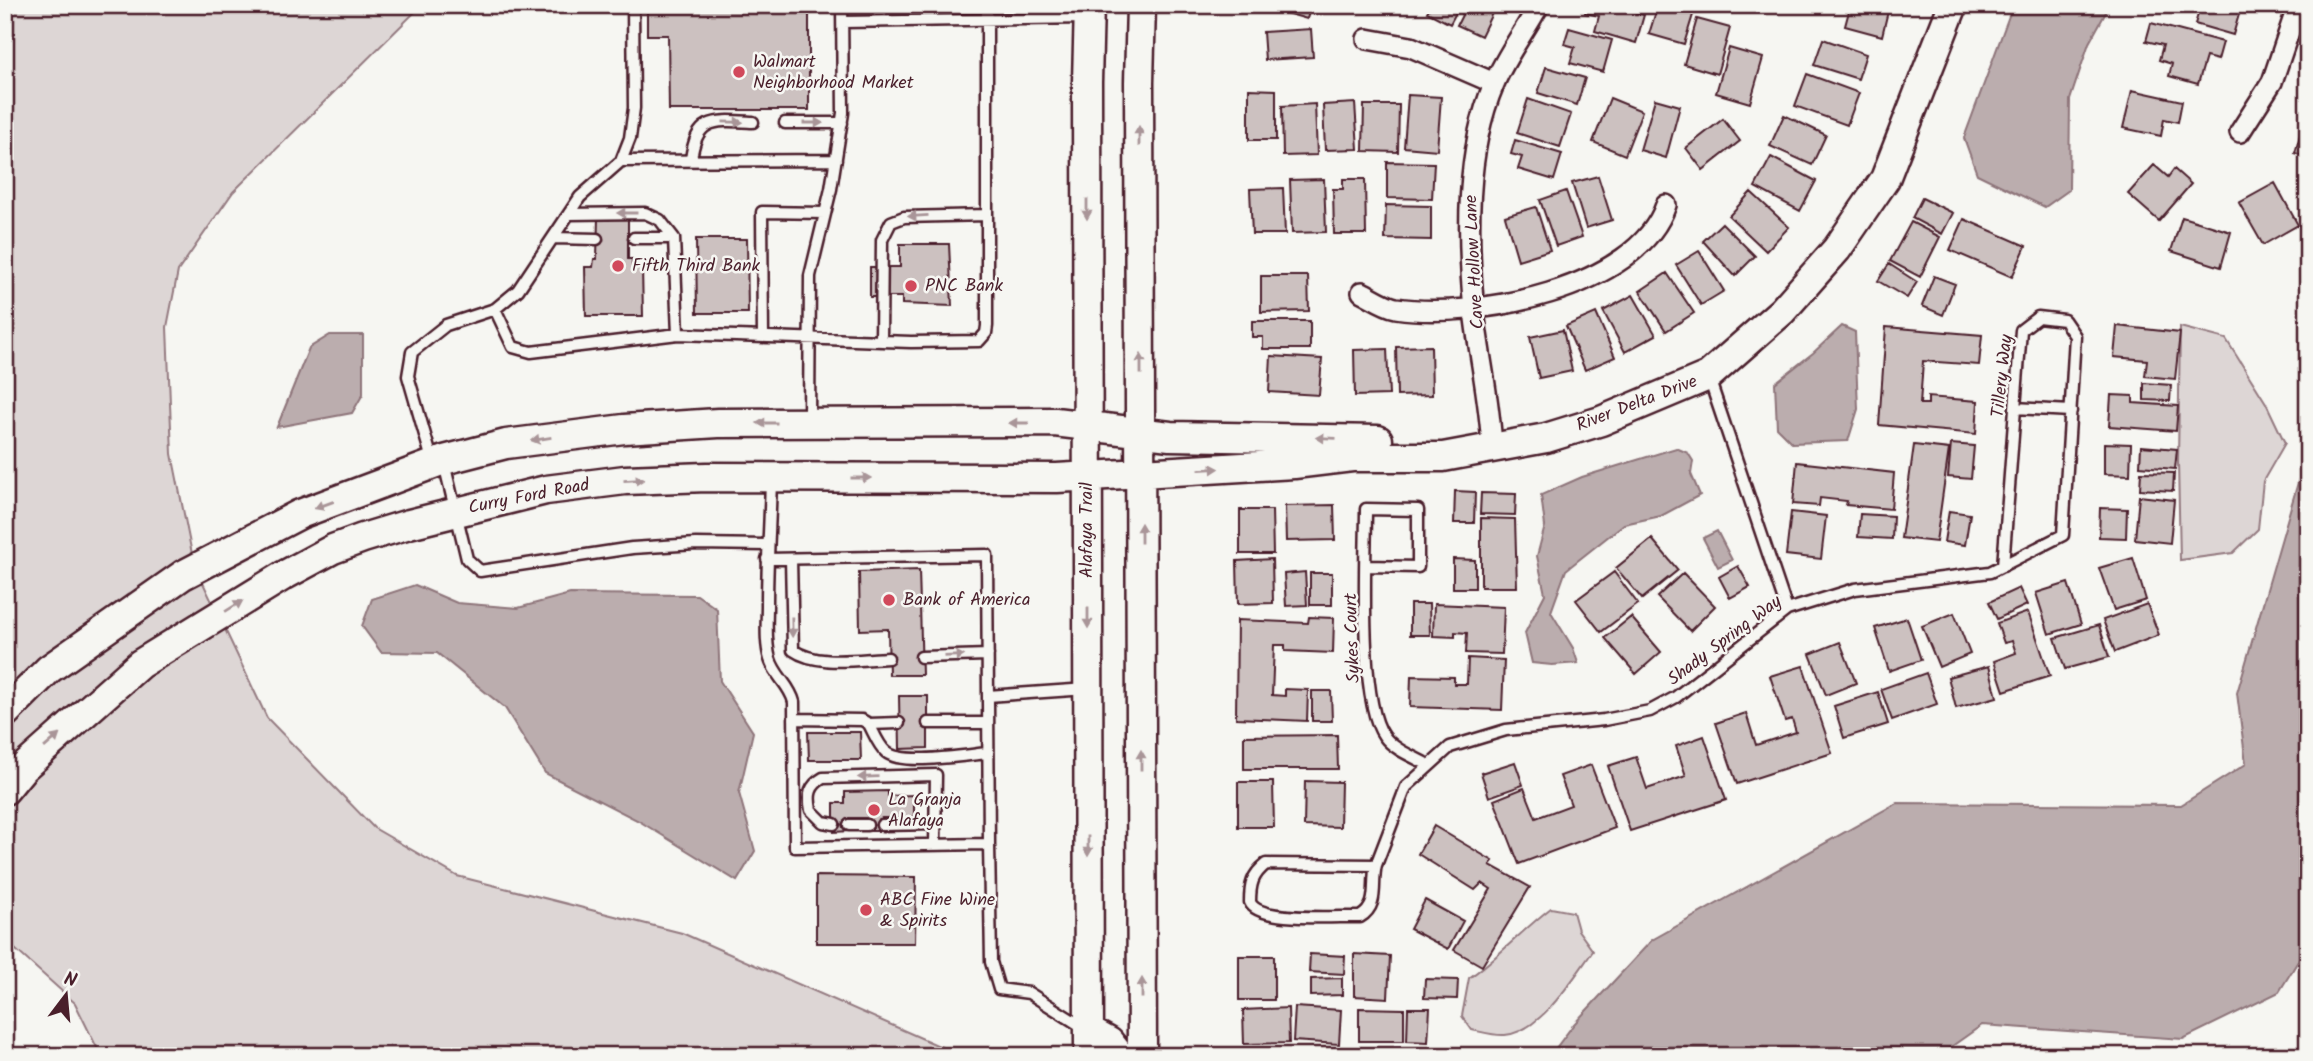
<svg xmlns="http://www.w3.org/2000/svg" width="2313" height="1061" viewBox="0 0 2313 1061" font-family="Kalam,sans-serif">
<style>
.green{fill:#ddd6d5;stroke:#947a80;stroke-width:2}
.water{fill:#bbadae;stroke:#8e747a;stroke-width:2}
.building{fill:#ccc1c0;stroke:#4a1f2b;stroke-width:2}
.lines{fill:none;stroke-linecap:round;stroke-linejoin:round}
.lane-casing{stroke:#4a1f2b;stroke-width:15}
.street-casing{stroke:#4a1f2b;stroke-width:24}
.secondary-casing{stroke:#4a1f2b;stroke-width:33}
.lane{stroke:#f6f6f2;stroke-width:10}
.street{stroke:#f6f6f2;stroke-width:19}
.secondary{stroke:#f6f6f2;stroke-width:28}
.oneway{fill:#a99598}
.poi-dot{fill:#d1495b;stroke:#f6f6f2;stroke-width:2.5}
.labels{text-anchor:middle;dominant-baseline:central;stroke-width:5;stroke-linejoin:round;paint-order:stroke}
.poi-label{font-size:18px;fill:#4a1f2b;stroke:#f6f6f2;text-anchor:start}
.street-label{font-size:18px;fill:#4a1f2b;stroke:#f6f6f2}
</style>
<rect width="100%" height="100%" fill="#f6f6f2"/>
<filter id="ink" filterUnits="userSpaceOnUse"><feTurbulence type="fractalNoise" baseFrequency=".0143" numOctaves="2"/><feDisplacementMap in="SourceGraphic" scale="14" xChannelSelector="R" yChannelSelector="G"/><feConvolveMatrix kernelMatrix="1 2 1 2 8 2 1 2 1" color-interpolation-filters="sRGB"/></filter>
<g filter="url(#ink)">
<path class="green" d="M5,5h417l-189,187 -55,79 -11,56 5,127 22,110 73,154 107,110 83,48 225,57 280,123h-861l-26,-53 -60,-54 -10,-4z
M2180,327l46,12 40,64 19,40 -22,38 -5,48 -25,24 -53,7 -2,-99z
M1551,908l22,4 5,18 15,21c-19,26 -53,82 -88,84 -10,1 -23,-3 -33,-5l-10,-14 7,-38c30,-21 53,-48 82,-70z"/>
<path class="water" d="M2013,5h97l-21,38 -19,57 -1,90 -24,17 -68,-33 -13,-36z
M1842,326l13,6 3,77 -10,32 -56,2 -15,-15 -2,-45 38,-30z
M330,335h33v59l-11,19 -75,14 32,-79z
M2308,365v448l-7,11 7,40v81l-29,47 -96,47 -201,-14 -44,31h-388l24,-32 78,-84 245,-137 284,2 65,-41 -9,-71 64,-221z
M1676,448l12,5 5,8 -2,13 9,21 -39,21 -37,8 -58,46 -15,42 22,36 5,15 -26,2 -20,-2 -7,-30 20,-39 -8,-38 8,-30 -4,-31 41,-18z
M1717,531l15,29 -14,7 -15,-29z
M415,585l42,18 61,5 52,-14 127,1 20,14 3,72 33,51 -14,61 16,58 -18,30 -98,-60 -94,-48 -40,-65 -68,-55 -56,-1 -19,-26 10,-27z"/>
<path class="building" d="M647,5h162v105h-140l-1,-75h-21z
M1258,5h53l-4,14z
M1431,5h29l-10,19 -23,-12z
M1467,5h29l-15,31 -24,-11z
M1587,5h24l33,10 -8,28 -41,-12 4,-15 -14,-3z
M1658,5h38l-12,39 -35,-10z
M1838,5l51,2 -7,29 -37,-10 4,-15 -12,-3z
M2201,5h49l-2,8 -8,-2 -7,24 -38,-11z
M1697,19l33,9 -13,46 -33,-10z
M2151,23l72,19 -5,18 -12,-3 -8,27 -29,-8 3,-12 -13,-4 4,-15 -17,-4z
M1569,28l43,12 -9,32 -33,-9 5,-16 -11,-3z
M1311,29l2,28 -48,3 -2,-28z
M1823,39l43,15 -8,25 -44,-14z
M1729,48l34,10 -13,45 -34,-10z
M1546,67l39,11 -8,27 -39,-12z
M1807,74l52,19 -12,32 -52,-19z
M1249,89l27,1v50h-27z
M2132,90l50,11 -4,21 -14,-3 -3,17 -38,-8z
M1408,95l33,2 -4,53 -33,-3z
M1610,98l32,13 -17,44 -32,-13z
M1528,99l43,15 -11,33 -43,-14z
M1655,99l25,7 -14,52 -26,-8z
M1355,103l3,46 -33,1 -2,-45z
M1315,104l2,51 -34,1 -1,-50z
M1364,105h35l-1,47 -35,-1z
M1784,115l42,20 -14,30 -42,-19z
M1723,119l17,22 -37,29 -17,-22z
M2302,128l6,2v27l-13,-4z
M1515,140l47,14 -8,26 -36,-11 4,-12 -11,-3z
M1771,157l45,24 -16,30 -45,-24z
M1387,162l47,1 -2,36 -45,-1z
M2154,165l14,12 6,-8 17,15 -32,37 -31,-27z
M1598,176l14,44 -26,8 -14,-45z
M1324,179l2,53 -34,1 -2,-53z
M1343,179h22l1,55h-32l-1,-45h10z
M2275,183l23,42 -35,20 -24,-42z
M1283,188l2,46h-33l-2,-45z
M1566,191l16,46 -26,9 -16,-46z
M1751,192l38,35 -23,24 -37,-35z
M1922,198l31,15 -11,21 -30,-16z
M1386,205l45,1v34l-46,-1z
M1536,207l14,43 -32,10 -13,-44z
M598,217h30v42h4v7h10l1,50h-57l-1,-49h8l1,-8h3z
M2182,217l49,15 -10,35 -50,-16z
M1964,219l62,27 -14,31 -62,-27z
M1911,222l29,15 -20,40 -30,-16z
M1722,223l33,33 -20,20 -32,-35z
M696,239h51l1,74h-51z
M900,244h49l3,62 -50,-2v-7h-32v-30h30z
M1699,251l25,40 -23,14 -25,-40z
M1889,264l28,18 -10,16 -29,-17z
M1667,273l27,40 -28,18 -26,-40z
M1261,276h47l1,35 -48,1z
M1934,276l21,8 -12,31 -21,-9z
M1633,295l23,40 -31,17 -22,-41z
M1596,313l19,44 -30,13 -19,-44z
M1252,321h58v28h-47v-12h-11z
M2117,326l63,7 -5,46 -30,-3 2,-16 -33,-3z
M1886,327l96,8 -3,30 -56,-4 -3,43h8v-7l50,4 -2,33 -97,-9z
M1563,330l9,41 -33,7 -9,-41z
M1431,346l1,49 -35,1 -1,-49z
M1387,349l2,46 -34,1 -1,-46z
M1271,356l51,3 -3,36 -50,-3z
M2144,383l27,2 -1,16 -26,-1z
M2111,395l22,1v7l45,3 -2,25 -67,-5z
M2104,443l27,1 -1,31 -26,-1z
M1951,444l23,2 -3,33 -23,-2z
M1914,445l35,4 -13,93 -35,-4z
M2141,446l36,3 -2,20 -35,-3z
M1797,462l97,11 -3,36 -45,-4 1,-4 -27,-3 -1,8 -26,-2z
M2141,472l33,1 -1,18 -33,-2z
M1455,491l20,1 -1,31h-20z
M1481,493l35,1 -1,21 -35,-1z
M2139,496l35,4 -4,43 -35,-4z
M1334,505l1,35 -49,1 -1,-35z
M2100,508l27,1 -1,29 -27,-1z
M1240,510h32l1,44h-33z
M1949,511l21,3 -5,31 -21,-3z
M1791,512l35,4 -5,43 -35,-4z
M1860,514l33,2 -1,23 -34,-2z
M1481,518l34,1 2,68h-36z
M1652,539l26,31 -36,29 -26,-31z
M2133,558l13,42 -32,10 -15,-42z
M1272,559l1,44 -35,1 -1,-43z
M1453,559l22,1v28h-22z
M1738,566l12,21 -20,11 -11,-21z
M919,570l3,105h-33l-1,-46 -28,1 -1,-58z
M1305,572l2,33 -21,1 -2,-32z
M1614,572l24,32 -37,28 -25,-32z
M1310,573h22v32h-22z
M1683,573l32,33 -25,25 -33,-34z
M2068,583l13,41 -32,10 -13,-41z
M2019,588l8,17 -30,14 -8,-17z
M1410,604h19l1,31h-20z
M1434,604l70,3 -2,47 -36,-1 1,-20 -12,-1v5l-22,-1z
M2147,604l12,31 -44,17 -12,-32z
M2028,612l22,64 -46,15 -10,-30 22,-8 -4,-12 -8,2 -7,-20z
M1954,613l16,41 -31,13 -17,-41z
M1309,617l25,1 -1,35 -48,-2v-6h-11l-2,50 13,1v-7l23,1 -1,31 -71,-3 1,-98 71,3z
M1631,617l30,35 -25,22 -31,-36z
M1907,618l14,42 -32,11 -14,-43z
M2099,625l10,32 -44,12 -10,-31z
M1840,642l16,41 -30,12 -16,-41z
M1468,658l36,2 -2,50 -92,-3 1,-31 43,1v7h13z
M1803,666l29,87 -95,31 -21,-61 30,-10 10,32 40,-13 -4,-13 -7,2 -15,-45z
M1989,666l8,31 -41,11 -8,-31z
M1926,673l11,31 -45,16 -11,-31z
M1312,691h19l1,30h-20z
M1878,692l10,32 -44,14 -10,-32z
M899,696h29v52l-28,1z
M808,732h52l1,28h-52z
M1337,735l1,34h-94v-33z
M1704,736l22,64 -96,31 -22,-65 28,-9 11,32 39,-13 -10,-30z
M1515,762l8,23 -34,12 -8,-24z
M1591,765l24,63 -96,36 -25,-64 30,-12 12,30 35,-13 -11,-29z
M1305,781l36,1 -1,45 -36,-1z
M1238,782h35l1,45h-36z
M888,791v5l26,-1v23h-32v13h-15l-1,-13h-17v13l-15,1v-29h11v-11z
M1434,826l59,35 -3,4 40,22 -48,79 -28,-16 37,-61 -9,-6 -7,7 -57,-36z
M816,876l100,1 -1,66h-99z
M1425,900l38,21 -15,28 -38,-20z
M1310,954l35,2 -1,18 -35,-2z
M1354,954l36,2 -2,42 -34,-2z
M1239,956h35v44h-35z
M1342,978v17l-31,1v-17z
M1425,979l33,1 -1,19 -33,-1z
M1295,1007l46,3 -2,34 -46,-3z
M1288,1008l1,35 -45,1 -1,-34z
M1359,1008l45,1v32h-45z
M1408,1008h22l-2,34 -21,-1z"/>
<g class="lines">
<defs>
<path id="lane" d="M843,22l245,-4
M785,123h57
M691,160c5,-43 23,-40 62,-38
M621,161l215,-1
M569,214l76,-1 15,7 14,18 4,96
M553,238l44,1
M634,238h40
M495,309l18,38 18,5 147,-18 233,8 68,-1 7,-8 1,-7v-321
M763,337l-1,-125 63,1
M881,341l1,-101 9,-18 13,-5 83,-2
M1709,378l78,232
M2015,408l56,3
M809,421l1,-145 21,-87 12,-76 -1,-108
M433,463l-25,-87 4,-24 34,-27 49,-16 23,-19 62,-93 41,-36 9,-23 4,-30 -1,-103
M444,463l23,96 13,12 152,-23 64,-4 71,1
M767,559l220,-4 2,289 -194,3 -1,-145c-4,-17 -19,-26 -24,-43 -5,-17 -3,-36 -3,-54 0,-42 3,-84 4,-126
M791,559l2,91c24,17 66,9 95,8
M1366,566l52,1v-57l-52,-1c0,48 -8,192 18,227 10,14 30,21 45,29
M921,657l67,-2
M988,696l99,-7
M794,719l68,1 7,4 30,-1
M928,723h60
M869,724c5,9 9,21 17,28 16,14 80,3 102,1
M834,824l-11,-2 -12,-12c-3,-15 -2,-24 12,-32l113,-3 -1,70
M849,825h18
M882,825l54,-1
M989,844l2,118 8,27 30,4 57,36
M1376,865c-5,19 4,40 -16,52 -22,-1 -102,6 -110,-15 0,-17 2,-27 16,-38l110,1 30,-78 44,-40 56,-17 98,-10 46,-9 26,-14 111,-87 68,-21 135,-17 73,-37 12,-199 -11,-16 -26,-3 -17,13 -18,236"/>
<path id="street" d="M1367,39l44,8 83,36
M2240,132l32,-50 26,-77
M1362,292c10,5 23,14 34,16 78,12 241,-18 270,-103
M1492,448c-2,-47 -13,-92 -18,-138 -7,-72 -9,-158 20,-226 11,-27 31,-53 45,-79"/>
<path id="secondary" d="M1089,5l-2,77 2,974
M1141,5l-2,77 3,974
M5,713l44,-44 134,-94 117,-61 144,-54 62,-16 118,-15 94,-6 337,-1 115,14 208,4
M5,790l18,-22 117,-104 143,-88 50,-27 30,-11 46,-14 137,-34 79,-10 82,-3 350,1 237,-14 58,-7h91l103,-19 55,-17 107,-45 74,-65 55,-62 48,-70 68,-174
M1089,1031l20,11 11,14"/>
</defs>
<use href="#lane" class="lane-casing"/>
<use href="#street" class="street-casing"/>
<use href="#secondary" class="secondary-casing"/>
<use href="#lane" class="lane"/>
<use href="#street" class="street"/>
<use href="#secondary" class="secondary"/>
</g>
<defs><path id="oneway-solid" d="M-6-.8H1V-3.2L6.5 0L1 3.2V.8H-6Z" transform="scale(1.75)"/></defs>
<g class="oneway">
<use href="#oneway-solid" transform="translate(733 122) rotate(1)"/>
<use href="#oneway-solid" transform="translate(813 123)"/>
<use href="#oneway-solid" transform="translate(1139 136) rotate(-90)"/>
<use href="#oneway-solid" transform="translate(1087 209) rotate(90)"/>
<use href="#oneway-solid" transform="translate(627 213) rotate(180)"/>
<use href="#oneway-solid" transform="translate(918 216) rotate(177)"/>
<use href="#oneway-solid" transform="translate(1141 364) rotate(-90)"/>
<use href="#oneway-solid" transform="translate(767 423) rotate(180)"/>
<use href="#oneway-solid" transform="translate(1019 423) rotate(180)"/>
<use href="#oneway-solid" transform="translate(1326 438) rotate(-178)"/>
<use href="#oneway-solid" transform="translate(541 439) rotate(171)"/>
<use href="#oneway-solid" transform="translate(1209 469) rotate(-3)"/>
<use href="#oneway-solid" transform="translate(861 478)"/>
<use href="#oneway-solid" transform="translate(634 480) rotate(-3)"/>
<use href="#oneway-solid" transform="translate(324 505) rotate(160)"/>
<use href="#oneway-solid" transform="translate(1141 533) rotate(-90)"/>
<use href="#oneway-solid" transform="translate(234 606) rotate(-32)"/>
<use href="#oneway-solid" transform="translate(1088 618) rotate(90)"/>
<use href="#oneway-solid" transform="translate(792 627) rotate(89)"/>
<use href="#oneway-solid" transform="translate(954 656) rotate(-2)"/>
<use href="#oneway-solid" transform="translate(52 741) rotate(-41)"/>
<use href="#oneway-solid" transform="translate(1141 760) rotate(-90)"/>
<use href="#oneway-solid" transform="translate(868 777) rotate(178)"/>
<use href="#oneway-solid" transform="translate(1088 846) rotate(90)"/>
<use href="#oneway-solid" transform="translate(1142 988) rotate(-90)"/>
</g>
</g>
<g class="poi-dot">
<circle cx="739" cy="72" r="7"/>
<circle cx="618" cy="266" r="7"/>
<circle cx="911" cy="286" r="7"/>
<circle cx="889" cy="600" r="7"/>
<circle cx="874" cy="810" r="7"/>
<circle cx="866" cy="910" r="7"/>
</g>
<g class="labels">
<g class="poi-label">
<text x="753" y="62">Walmart<tspan x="753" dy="21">Neighborhood Market</tspan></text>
<text x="632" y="266">Fifth Third Bank</text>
<text x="925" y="286">PNC Bank</text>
<text x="903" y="600">Bank of America</text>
<text x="888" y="800">La Granja<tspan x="888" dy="21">Alafaya</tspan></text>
<text x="880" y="900">ABC Fine Wine<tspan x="880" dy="21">&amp; Spirits</tspan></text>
</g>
<g class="street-label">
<text transform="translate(1475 262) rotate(-93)">Cave Hollow Lane</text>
<text transform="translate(2003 376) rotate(-84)">Tillery Way</text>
<text transform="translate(1637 404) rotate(-21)">River Delta Drive</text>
<text transform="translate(529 497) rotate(-11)">Curry Ford Road</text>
<text transform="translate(1087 530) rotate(-90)">Alafaya Trail</text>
<text transform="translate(1353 638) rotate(-92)">Sykes Court</text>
<text transform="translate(1725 641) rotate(-37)">Shady Spring Way</text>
</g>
</g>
<rect width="2313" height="1061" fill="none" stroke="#f6f6f2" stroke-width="28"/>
<rect x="14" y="14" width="2285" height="1033" fill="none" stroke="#4a1f2b" stroke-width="2.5" filter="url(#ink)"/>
<g transform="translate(66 995) rotate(16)" stroke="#f6f6f2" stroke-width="5" paint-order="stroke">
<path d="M0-5L12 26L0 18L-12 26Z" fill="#4a1f2b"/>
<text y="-10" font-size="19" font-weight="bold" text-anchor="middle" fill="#4a1f2b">N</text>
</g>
</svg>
